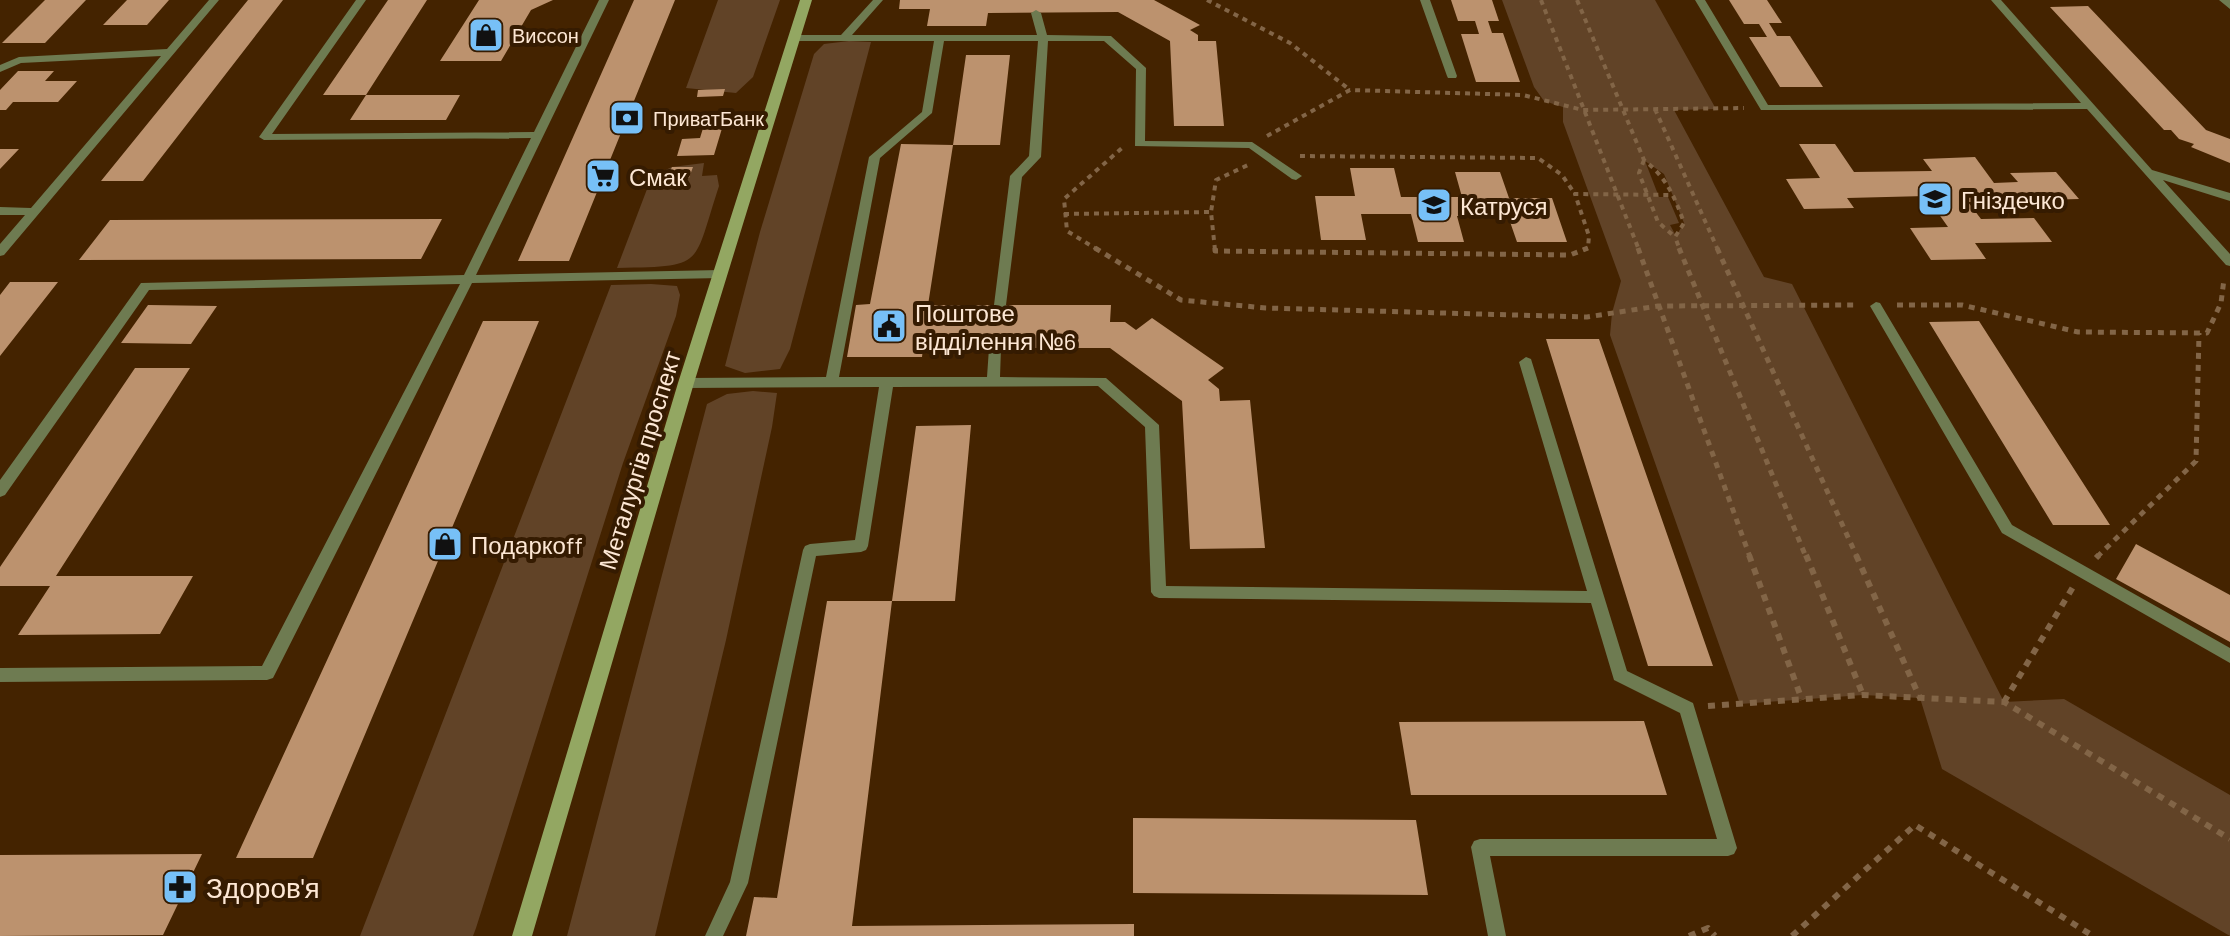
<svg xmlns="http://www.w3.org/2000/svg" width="2230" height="936" viewBox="0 0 2230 936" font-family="Barlow,sans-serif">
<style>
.green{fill:#614327;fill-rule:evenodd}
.building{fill:#bc926e}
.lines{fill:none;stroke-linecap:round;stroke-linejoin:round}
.path-far2{stroke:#826547;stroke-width:4;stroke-dasharray:5 5;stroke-linecap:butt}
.path-far1{stroke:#826547;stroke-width:5;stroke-dasharray:6 6;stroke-linecap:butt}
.path{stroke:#826547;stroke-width:6;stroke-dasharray:7 7;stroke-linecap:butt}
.lane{fill:#6e7b51;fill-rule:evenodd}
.secondary{fill:#93a762;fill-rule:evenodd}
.labels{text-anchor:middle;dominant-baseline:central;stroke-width:8;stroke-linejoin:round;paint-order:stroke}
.far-poi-label{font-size:20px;fill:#fde7d4;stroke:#351b01;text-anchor:start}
.poi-label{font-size:24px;fill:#fde7d4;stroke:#351b01;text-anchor:start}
.street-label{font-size:24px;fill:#fde7d4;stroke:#351b01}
.near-poi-label{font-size:28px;fill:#fde7d4;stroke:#351b01;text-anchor:start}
</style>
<rect width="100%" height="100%" fill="#442300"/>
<path class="green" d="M718,0h62l-27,77 -17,16 -50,-5z
M1502,0h153l61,109 -42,1 90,167 28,7 212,418 60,-3 166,96v141l-288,-167 -22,-71 -57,-3 -123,9 -130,-369 2,-22 9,-32 -58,-159v-15l-19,-6 -10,-14zM1645,161l19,13 20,49 -8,13 -6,-11 9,-2 -11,-26h-9z
M849,41l22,1 -81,307 -10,20 -35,4 -20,-7 35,-134 54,-178 10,-10z
M704,163l-2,13 15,-1 2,11c-27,82 -13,80 -102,82l35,-92 20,-9z
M651,284l26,2 3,9 -4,21 -53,147 -147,465 -3,8h-113l251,-651z
M753,391l24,2 -5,34 -46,213 -71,296h-88l140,-532 20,-10z"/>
<path class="building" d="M45,0h41l-41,43h-43z
M127,0h42l-22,25h-44z
M248,0h35l-140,181h-42z
M388,0h39l-61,95h94l-14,25h-96l16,-25h-43z
M479,0h74l-22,10 -30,51h-61z
M634,0h41l-106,261h-51z
M900,0h254l46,25 -10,5 8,5v6h18l8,85h-50l-4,-85 -52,-29 -130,1 -2,13h-59l3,-17h-31z
M1451,0h41l7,21h-11l4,12h11l17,49h-44l-15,-48h18l-4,-13h-17z
M1729,0h38l15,23h-13l8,13h13l33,51h-43l-31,-50h18l-8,-13h-15z
M2088,6l118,124 24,9v24l-39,-16 3,-3 -15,-5 -8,-9h-7l-114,-123z
M966,55h44l-10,90h-47l-25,160h183l-1,17h15l11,8 16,-12 72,50 -16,12 11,9 1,12 30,-1 15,148 -75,1 -8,-148 -72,-53h-187l-1,9h-75l9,-52 14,-1 31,-160 52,1z
M18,71h36l-9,10h32l-19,21h-45l-7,8h-6v-20z
M725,89l-2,7 -26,1 1,-7z
M704,125h19l-9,30 -37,1 5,-17 18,-1z
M1799,144h36l19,28 78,-1 -9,-12 52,-2 19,26 24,-1 -8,-9 46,-1 23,27 -111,3 13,17 53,-1 18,24 -77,1 11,16 -55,1 -21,-32 38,-1 -22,-31 -79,2 7,10 -50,1 -18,-30 34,-1z
M0,149h19l-19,20z
M672,167h21l-4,11h-22z
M1350,168h44l7,29h61l-7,-25h45l9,26h43l15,44h-50l-9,-26h-51l7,26h-46l-7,-28h-50l5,26h-45l-6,-44h40z
M442,219l-21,40 -342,1 31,-40z
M10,282h48l-58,74v-61z
M148,305l69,1 -26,38 -70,-1z
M483,321h56l-226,537h-77z
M1979,321l131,204h-57l-124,-203z
M1546,339h53l114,327h-65z
M135,368h55l-134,208h137l-33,58 -142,1 32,-49h-50v-19z
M971,425l-16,176h-63l24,-175z
M2136,544l94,51v47l-114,-63z
M827,601h65l-40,325 282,-2v12h-388l8,-39 23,1z
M1644,721l23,74h-256l-12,-73z
M1133,818l283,2 12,75 -295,-2z
M202,854l-39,81 -163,1v-81z"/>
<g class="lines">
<path class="path-far2" d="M1207,0l83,43 60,47
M1541,0l98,250
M1577,0l67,160c22,17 31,37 40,63l-9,14 5,13
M1655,109l63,141
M1267,136l83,-46 173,5 60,15 161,-2
M1300,156l238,2 24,17 13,19
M1644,160l-5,13 19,49 17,15
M1064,214l147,-2
M1098,250l-31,-19 -3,-32 58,-51
M1215,250l-4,-38 5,-32 32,-15
M1583,250l5,-2 1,-12 -14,-42 98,1"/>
<path class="path-far1" d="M1095,248l86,52 85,8 321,9 71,-11 201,-1
M1215,248v3l355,4 18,-7
M1638,248l112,309
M1679,248l127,309
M1717,248l140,309
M1897,305h65l116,27 129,1 14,-30 3,-24
M2097,557l99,-96 3,-128"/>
<path class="path" d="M1749,555l53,145
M1806,555l57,140
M1856,555l64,143
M2096,558l3,-3
M2004,702l69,-115
M1708,706l155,-11 141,7 226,137
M1689,936l19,-8 7,8
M1792,936l123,-111 178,111"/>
<path class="lane" d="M209,0h10l-215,255 -4,1v-12l25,-29h-25v-8l31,1 130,-152 -140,7 -21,9v-7l19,-8 148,-8z
M356,0h10l-94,134 262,-2 65,-132h10l-133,275 245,-5 6,4 -6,4 -249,5 -199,395 -6,2 -267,2v-14l262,-2 198,-382 -311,6 -144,205 -5,2v-17l141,-197 323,-8 67,-137 -267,2 -5,-3z
M873,0h10l-31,35h185l-6,-22 5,-3 5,3 6,22 64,1 35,32 -1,73 107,1 50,34 -6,4 -4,-1 -43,-31 -114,-2 1,-77 -32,-28h-56l-7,116 -19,20 -16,128 -2,3h-8l-2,-3 16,-129 19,-20 9,-115h-94l-12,72 -52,45 -41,219h148l2,-29 6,-5 6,5 -1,29 106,1 53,47 7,161 421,5 -68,-229 7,-5 5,2 96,312 66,32 44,145 -3,6 -6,2h-238l16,80h-18l-17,-89 3,-6 6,-2h237l-37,-126 -66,-33 -23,-77 -432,-5 -5,-2 -3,-4 -6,-165 -47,-41 -205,1 -25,159 -2,4 -5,2 -45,4 -68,327 -25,53h-18l25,-54 73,-332 2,-4 5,-2 45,-4 24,-153 -193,1 -7,-5 7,-5 140,-1 43,-220 53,-45 12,-71h-139l-5,-3 5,-3h46z
M1420,0h10l27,76 -1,2h-8l-1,-2z
M1695,0h10l63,105 313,-2 -90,-103h10l151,170 78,23v8l-67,-21 67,74v12l-4,-1 -139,-156 -326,1z
M2219,0h11v9z
M1876,302l4,1 132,222 218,123v15l-228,-130 -132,-227z"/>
<path class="secondary" d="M800,0h12l-118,383 -162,553h-20l166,-553z"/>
</g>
<defs>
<symbol id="shop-square" viewBox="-11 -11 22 22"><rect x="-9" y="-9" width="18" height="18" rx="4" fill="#77c0f7" stroke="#351b01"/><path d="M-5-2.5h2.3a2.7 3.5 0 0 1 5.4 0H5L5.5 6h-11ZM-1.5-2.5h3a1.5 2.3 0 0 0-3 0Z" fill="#111"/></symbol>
<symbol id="bank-square" viewBox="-11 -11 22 22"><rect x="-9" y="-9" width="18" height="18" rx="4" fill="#77c0f7" stroke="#351b01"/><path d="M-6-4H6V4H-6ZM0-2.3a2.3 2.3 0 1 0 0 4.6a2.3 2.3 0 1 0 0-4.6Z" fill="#111"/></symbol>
<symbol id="supermarket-square" viewBox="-11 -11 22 22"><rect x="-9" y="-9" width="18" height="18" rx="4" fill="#77c0f7" stroke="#351b01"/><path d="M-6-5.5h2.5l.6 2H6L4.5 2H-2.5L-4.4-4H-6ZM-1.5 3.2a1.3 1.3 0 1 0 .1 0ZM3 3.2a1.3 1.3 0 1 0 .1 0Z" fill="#111"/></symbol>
<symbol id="school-square" viewBox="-11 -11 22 22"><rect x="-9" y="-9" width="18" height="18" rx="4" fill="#77c0f7" stroke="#351b01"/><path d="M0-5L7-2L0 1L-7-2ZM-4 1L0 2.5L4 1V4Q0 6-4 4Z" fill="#111"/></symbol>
<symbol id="civic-square" viewBox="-11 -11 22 22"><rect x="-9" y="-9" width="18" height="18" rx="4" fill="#77c0f7" stroke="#351b01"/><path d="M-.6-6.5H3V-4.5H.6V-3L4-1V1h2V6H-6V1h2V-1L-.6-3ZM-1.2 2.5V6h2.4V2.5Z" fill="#111"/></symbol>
<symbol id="pharmacy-square" viewBox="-11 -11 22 22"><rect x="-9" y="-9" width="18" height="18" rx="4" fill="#77c0f7" stroke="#351b01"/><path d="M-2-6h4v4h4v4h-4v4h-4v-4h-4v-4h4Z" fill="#111"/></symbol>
</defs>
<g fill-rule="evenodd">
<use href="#shop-square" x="466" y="15" width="40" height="40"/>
<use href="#bank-square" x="607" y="98" width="40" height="40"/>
<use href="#supermarket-square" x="583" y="156" width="40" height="40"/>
<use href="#school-square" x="1915" y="179" width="40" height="40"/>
<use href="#school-square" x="1414" y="185" width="40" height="40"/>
<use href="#civic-square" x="869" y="306" width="40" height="40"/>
<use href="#shop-square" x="425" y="524" width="40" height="40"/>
<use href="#pharmacy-square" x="160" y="867" width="40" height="40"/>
</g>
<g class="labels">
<g class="far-poi-label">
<text x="512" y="35">Виссон</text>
<text x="653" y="118">ПриватБанк</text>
</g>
<g class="poi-label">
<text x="629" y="176">Смак</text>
<text x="1961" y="199">Гніздечко</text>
<text x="1460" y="205">Катруся</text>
<text x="915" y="312">Поштове<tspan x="915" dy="28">відділення №6</tspan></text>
<text x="471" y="544">Подаркоff</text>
</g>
<g class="street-label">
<text transform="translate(639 460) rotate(-73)">Металургів проспект</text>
</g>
<g class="near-poi-label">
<text x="206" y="887">Здоров'я</text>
</g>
</g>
</svg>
